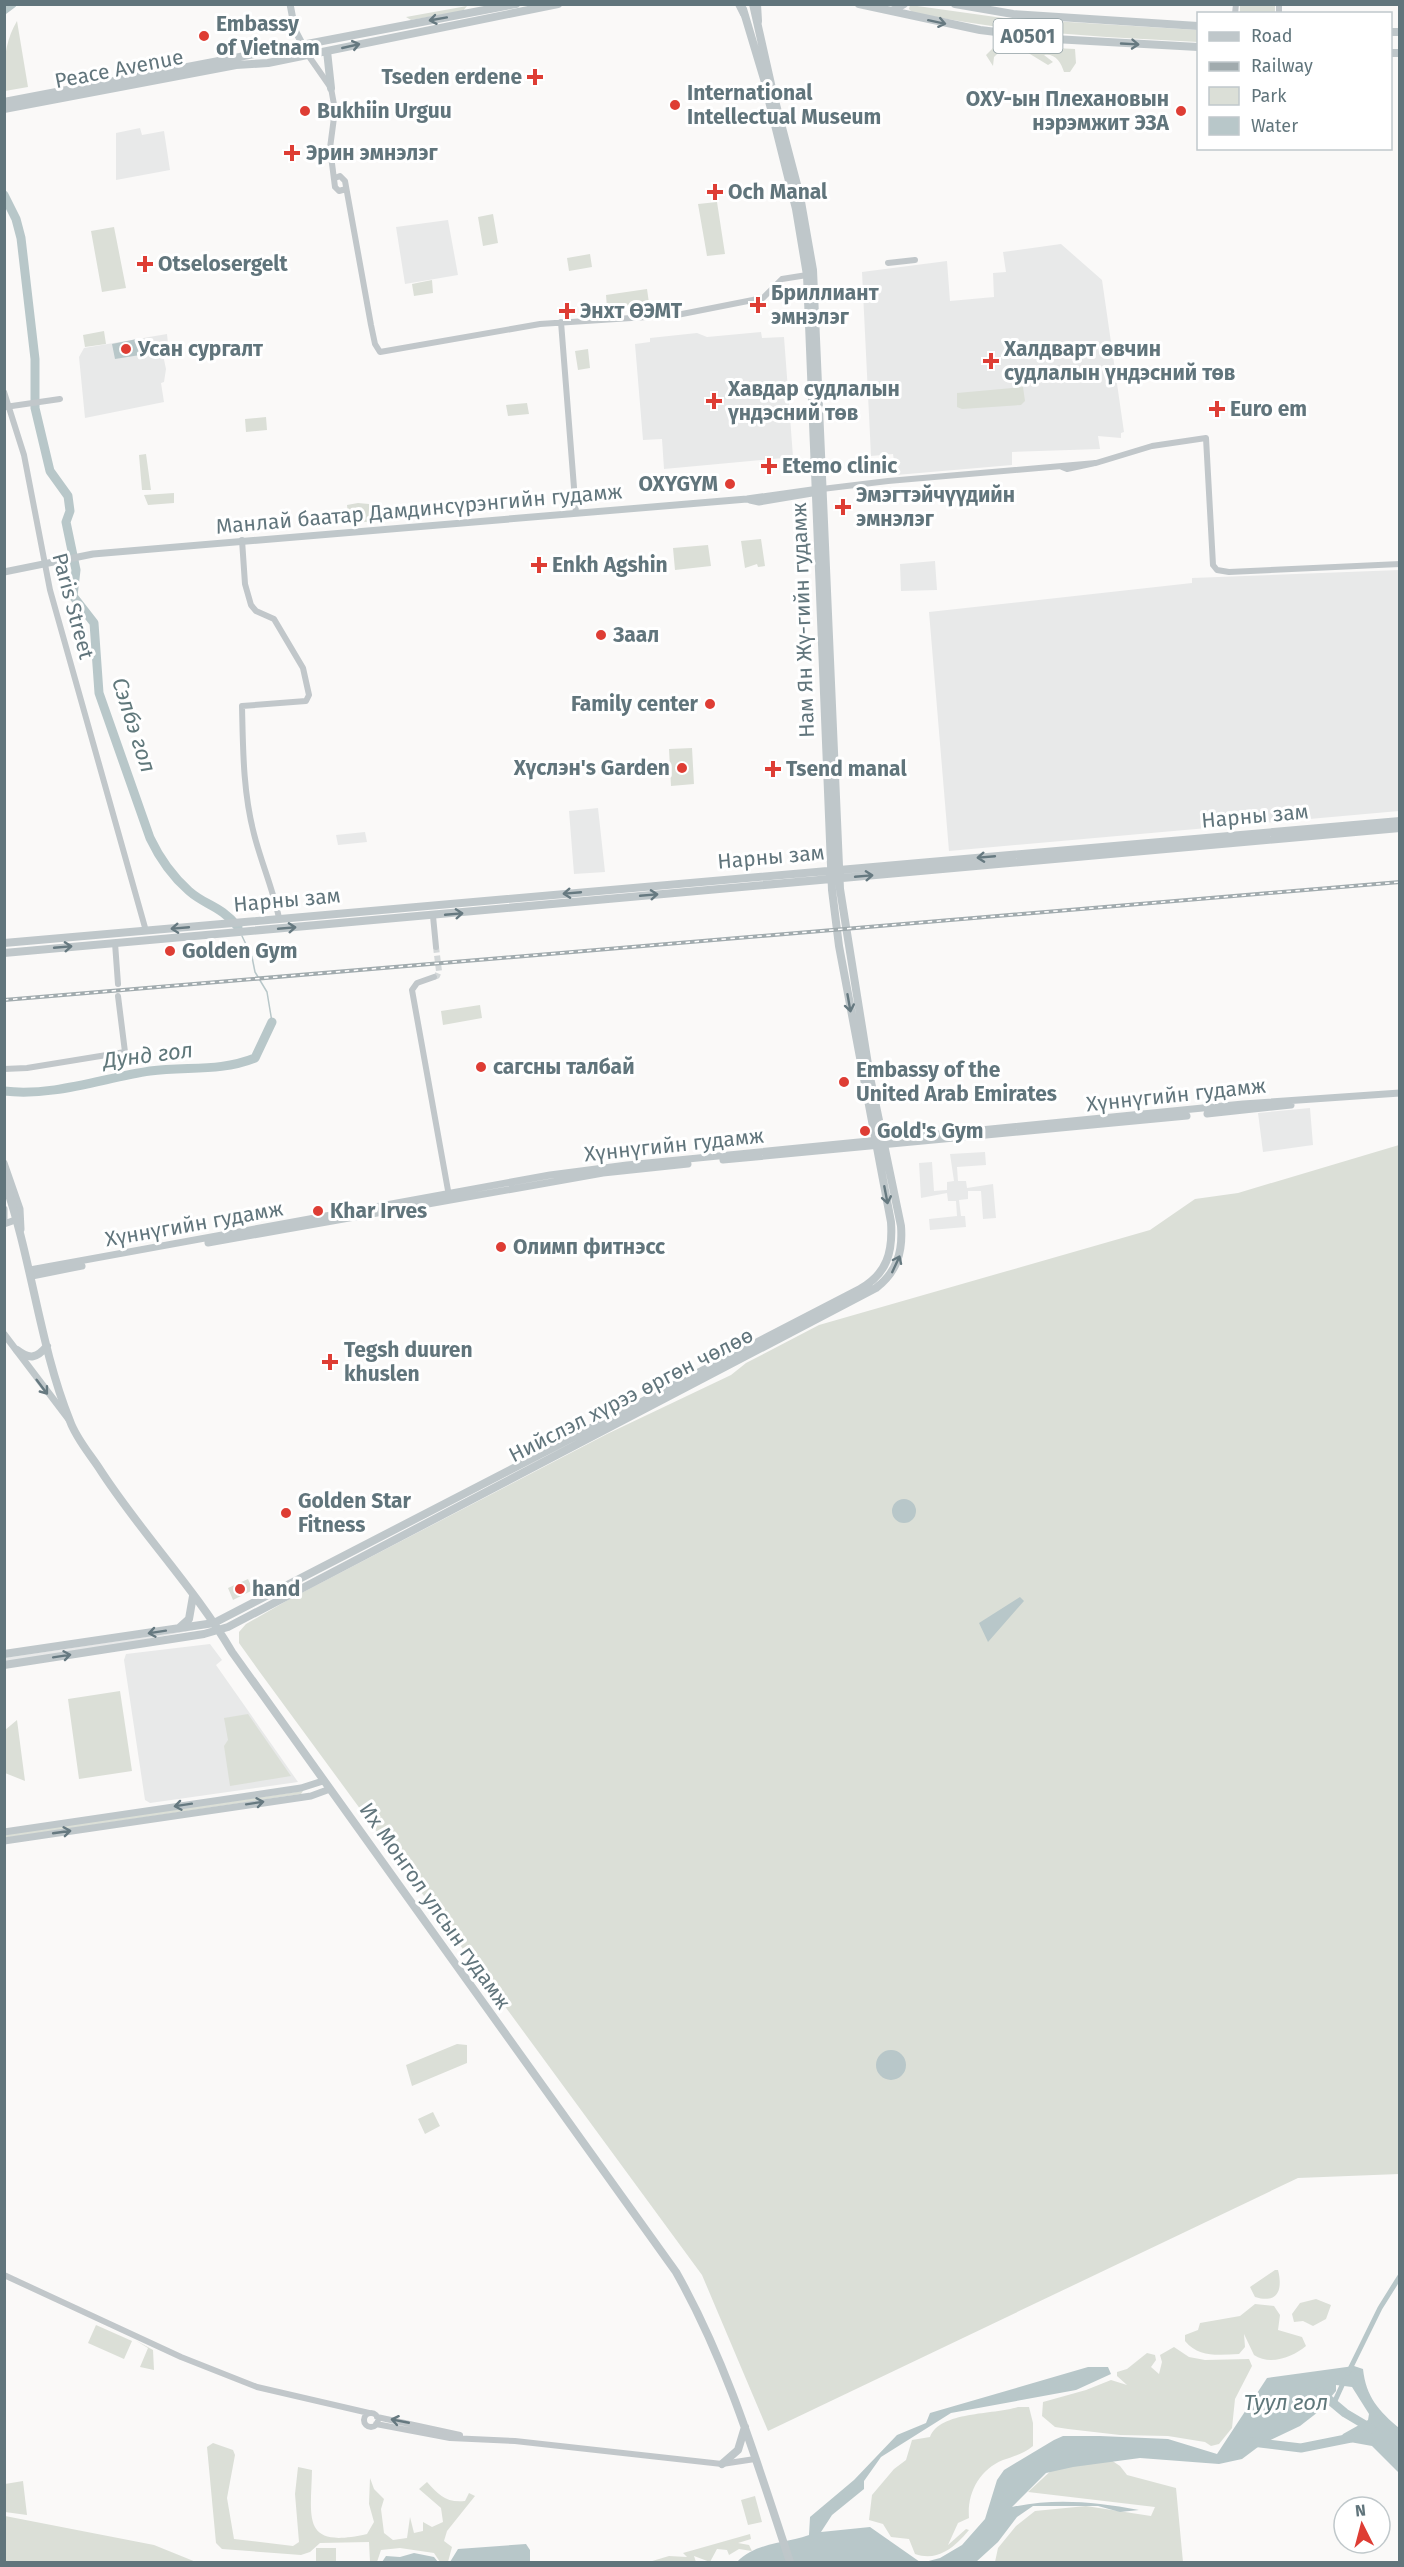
<svg xmlns="http://www.w3.org/2000/svg" width="1404" height="2567" viewBox="0 0 1404 2567" font-family="'Fira Sans',sans-serif">
<style>
.built{fill:#e8e9e9}
.green{fill:#dbdfd7}
.water{fill:#b8c7c9}
.lines{fill:none;stroke-linecap:round;stroke-linejoin:round}
.stream{stroke:#b8c7c9;stroke-width:1.5}
.canal{stroke:#b8c7c9;stroke-width:5}
.river{stroke:#b8c7c9;stroke-width:9}
.tertiary-tunnel{stroke:#d4d8d9;stroke-width:6;stroke-dasharray:6 3;stroke-linecap:butt}
.tertiary{stroke:#c1c7ca;stroke-width:6}
.secondary{stroke:#bfc7ca;stroke-width:7}
.primary{stroke:#bfc7ca;stroke-width:8}
.trunk{stroke:#bfc7ca;stroke-width:8}
.rail-casing{stroke:#a1abae;stroke-width:4}
.rail{stroke:#fff;stroke-width:1.5;stroke-dasharray:4.5;stroke-linecap:butt}
.oneway{stroke:#667980}
.poi-dot{fill:#de3d34;stroke:#fff;stroke-width:2}
.labels{text-anchor:middle;dominant-baseline:central;stroke-width:6;stroke-linejoin:round;paint-order:stroke}
.shield{fill:#fff;stroke:#909ea3;stroke-width:1.5}
.shield-label{font-size:20px;font-weight:bold;fill:#61757c}
.poi-label{font-size:21px;font-weight:bold;fill:#61757c;stroke:#fff;text-anchor:start}
.street-label{font-size:21px;fill:#61757c;stroke:#fff}
.water-label{font-size:22px;font-style:italic;fill:#60787b;stroke:#fff}
</style>
<rect width="100%" height="100%" fill="#faf9f8"/>
<path class="built" d="M140,128l2,7 22,-4 6,39 -54,10v-47z
M448,220l10,55 -53,9 -9,-57z
M1061,244l41,36 22,152 -3,1v5l-23,-2 2,13 -88,3v13l-116,10 -3,-21 -22,2 -9,-184 85,-11 3,40 44,-4 -1,-24 13,-1 -3,-20z
M761,332l1,6 22,-1 9,120 -129,12 -2,-30 -19,1 -8,-96 15,-2v-4l47,-5 10,4z
M167,334l2,19 -6,2 3,14 -2,13 -3,1 3,19 -79,16 -6,-61 5,-9z
M935,561l2,29 -36,1 -1,-27z
M1399,570v241l-450,40 -20,-239 263,-29v-5z
M598,808l7,64 -31,2 -5,-63z
M365,832l2,10 -29,3 -2,-10z
M1310,1108l3,37 -50,7 -5,-39z
M985,1152l1,13 -29,2 1,14h8l1,7 26,-4 3,34 -13,1 -2,-28h-13v8l-9,1 2,16h4l1,11 -36,3 -1,-11 28,-3 -1,-15h-8l-1,-8 -26,5 -2,-35 13,-1 2,29 13,-1v-8l7,-1 -4,-27z
M199,1629l-77,15 -117,18 -1,-4z
M210,1644l12,16 -6,5 82,117 -148,21 -5,-3 -21,-140 2,-6z"/>
<path class="green" d="M910,5l93,13 195,12v12c-97,-5 -190,-9 -286,-30l-3,-3z
M1240,5h35v8h-35z
M467,6l-4,5 -52,9 -5,-3z
M17,21l11,66 -23,4c-2,-25 -1,-48 12,-70z
M1000,41l34,6 41,2 1,14 -6,9h-6c-3,-10 -9,-19 -20,-17l9,7 -5,3 -23,-14 -14,2 -10,-3 -7,7 -1,9 -7,-11z
M717,202l8,52 -18,2 -9,-52z
M493,214l5,29 -15,3 -5,-29z
M114,227l12,61 -24,4 -11,-61z
M590,254l2,13 -23,4 -2,-13z
M432,280l1,13 -19,3 -2,-12z
M647,289l2,14 -42,5 -1,-13z
M104,331l2,13 -21,3 -2,-12z
M588,349l2,19 -12,2 -3,-19z
M1023,387l2,14 -4,4 -59,4 -5,-2v-14z
M527,403l2,11 -21,2 -2,-11z
M266,417l1,13 -21,2 -1,-13z
M146,454l5,36h-9l-3,-35z
M174,493v10l-26,2 -4,-10z
M358,503l11,1 12,17 -32,2 -2,-18z
M761,539l4,27 -7,1 -1,-3 -12,4 -4,-27z
M708,545l3,21 -36,4 -2,-22z
M692,748l2,36 -23,2 -2,-37z
M480,1005l2,13 -39,7 -2,-14z
M1399,1145v1029l-101,4 -530,253 -66,-156 -443,-604 -20,-28v-11l7,-8 42,-24 319,-166 124,-59 15,-12 73,-38 331,-95 45,-31 43,-6z
M248,1579l5,11 -20,10 -5,-12z
M120,1691l12,80 -53,8 -11,-80z
M248,1714l43,62 -61,10 -6,-40 4,-6 -4,-22z
M17,1720l8,61 -20,-8v-43z
M303,1791l-2,3 -296,44 -1,-4z
M457,2044l10,1v18l-55,23 -6,-21z
M433,2112l7,14 -15,8 -7,-15z
M1275,2270h3c5,20 0,34 -23,27l-5,-10z
M1316,2299l15,6 -5,14 -13,7 -10,-5 -9,1 -2,-8 8,-11z
M1255,2304l19,2 6,9 -2,15 24,7 4,9c-13,11 -36,20 -52,9l-10,-21 1,13 -6,7c-20,1 -40,4 -54,-13v-6l13,-5 2,-7 40,-7z
M96,2325l36,16 -8,18 -36,-16z
M135,2340l18,10 1,20 -14,-3 8,-19z
M1174,2347l15,10 16,3 44,-1 3,7 -17,33 -3,29 -13,16 -8,2 -6,-4 -37,-6 -48,-1 -52,-6 -13,-2 -13,-11 1,-14 43,-12 25,-10 16,5 -10,-9v-4l10,-3 20,-16 8,2 1,5 -5,7 8,7 3,-12 -2,-7z
M1018,2407h11l4,16v23c-10,8 -19,10 -30,14 -24,10 -36,33 -34,58l-11,5 -10,22 18,-16 3,1c-14,17 -31,32 -54,24l-6,-15 -18,-2 -8,-13 -14,-4 3,-25 22,-26 12,-9 6,-20 18,-3c10,-26 63,-22 88,-30z
M213,2443l20,7 2,5 -8,43 7,41 59,7 6,-4 -4,-48 3,-27 14,3c-1,49 -11,79 55,64l7,-12 -5,-18 1,-26 4,11 10,10 -3,10 3,24 9,7 14,-2 3,-21 4,16 9,-2v-9l9,5 11,-5 -2,-14 -22,-19 8,-7c12,13 19,21 38,19l4,-8 6,3 -28,35 -3,10 8,6 -4,15h-8l-6,-9 -34,-5 -19,2 -4,12h-7l-1,-20 -49,1 -10,9 -9,3 -79,-6 -6,-6 -9,-96z
M1099,2452l21,14 7,9 49,13 7,74h-188l3,-14 18,-22 19,-15 51,-5 65,10 4,-9 -127,-15 27,-25z
M23,2481l4,34 -22,-3v-28z
M755,2496l7,26 -14,3 -7,-25z
M5,2516l149,29 42,17h-191z
M750,2534l1,5 -13,4 11,2 3,6 -13,-2 -10,6 -2,-5 -10,-1 -7,13 -16,-6 2,6h-47l20,-6 18,1 -4,-4z
M316,2548h20v14h-20z"/>
<path class="water" d="M137,339l3,16 -25,4 -3,-15z
M892 1511a12 12 0 1 1 24 0a12 12 0 1 1-24 0Z
M1020,1597l4,4 -36,41 -9,-19z
M876 2065a15 15 0 1 1 30 0a15 15 0 1 1-30 0Z
M1354,2366l9,3c3,28 16,42 36,59v45l-27,-27 -33,-6 4,-6 25,-14 1,-6 -17,-27 -16,-2v6l-18,21 -18,14 -38,18 -20,15 -23,5 -79,-6 -67,9 -27,6 -34,34c44,-9 82,-5 127,3l-19,2 -22,-6h-65l-16,11 -19,25 -22,20h-51l15,-4 22,-13 23,-26 12,-39 7,-10 50,-30 9,-4h37l68,3 49,15 50,-76z
M1088,2367h20l3,7 -35,16 -125,23 -70,44 -17,24v8l-32,26 -11,17 49,-5 50,35h-183c19,-20 47,-18 72,-27l1,-18 44,-37 43,-45 29,-12 4,-10z
M526,2544l4,6v12h-80l8,-13z
M414,2553l20,4 4,5h-56l4,-6 14,1z"/>
<g class="lines">
<path class="stream" d="M242,936l10,21 3,15 12,20 5,30"/>
<path class="canal" d="M1348,2373l32,-65 20,-32
M1334,2403l10,-22"/>
<path class="river" d="M4,10l8,-6
M4,195l12,24 5,19 14,121v49l15,63 18,25 2,15 -4,11 10,48 -3,26 21,27 5,70 51,145c9,19 22,38 39,53 17,15 31,14 49,36
M4,1091c49,6 99,-13 146,-20 37,-5 70,1 105,-13l17,-36
M1320,2392l25,21 27,16
M1252,2442l49,6 50,-10"/>
<path class="tertiary-tunnel" d="M434,977l3,-1 2,-5 -3,-24"/>
<path class="tertiary" d="M1279,4v10
M1235,14l1,-10
M308,55l23,33 4,22 -5,38 5,39 4,4 7,-2
M335,178l5,-2 5,5 26,144 4,19 5,8 160,-28 137,-9 86,-17 19,-19 25,-4
M888,263l27,-3
M561,322l15,191
M4,392l20,63 26,135 96,341
M5,407l55,-8
M1062,467l5,2 28,-6
M822,489l66,-8 208,-18 56,-17 54,-8 7,127 4,5 12,2 171,-8
M242,540l3,44 6,21 5,6 18,8 29,49 6,27 -3,6 -64,5c1,43 1,86 12,128 7,28 19,55 25,84
M433,916l3,31
M115,943l3,41
M434,977l-17,6 -5,7 37,206
M4,1069l23,-1 98,-16 -7,-56
M4,2275l177,82 76,30 112,26
M364 2420a7 7 0 1 1 14 0a7 7 0 1 1-14 0Z
M377,2417l83,18
M376,2424l74,14 65,3 207,23 33,-5"/>
<path class="secondary" d="M290,4l5,26 13,25
M750,500l9,2 59,-10
M4,572l89,-18 654,-55 72,-10
M1207,1114l84,-9
M723,1160l464,-44
M4,1163l16,46 1,20
M4,1209v10
M4,1224l14,-5
M208,1243l395,-70 85,-9
M30,1270l520,-95 77,-10 616,-61 157,-11
M32,1276l50,-10
M4,1334l66,87
M4,1832l297,-44 22,-7
M4,1841l307,-45 19,-7"/>
<path class="primary" d="M743,9l24,80
M4,943l1396,-122
M4,953l1396,-125
M4,1180c28,79 35,164 66,241 6,17 19,32 29,47 41,64 95,119 133,184l444,620c52,92 81,191 114,290
M17,1350c13,10 20,8 30,-4
M179,1628l10,-9 4,-23
M4,1654l210,-31 646,-334c27,-15 33,-37 31,-67l-52,-276 -7,-56 -25,-615 -11,-66 -27,-108
M4,1665l200,-31 24,-7 648,-339c21,-16 27,-36 25,-62l-31,-149 -30,-188 -27,-619 -13,-74 -27,-103 -20,-89
M722,2464l16,-14 7,-23"/>
<path class="trunk" d="M739,4l5,10
M757,4l1,17
M859,4l121,26 74,9 144,8
M955,4l58,10 185,12
M892,11l12,-7
M1390,32h10
M327,51l4,37
M1390,53h10
M4,102l512,-98
M4,109l232,-44 32,-2 290,-59"/>
<defs>
<path id="rail" d="M4,1000l1396,-118"/>
</defs>
<use href="#rail" class="rail-casing"/>
<use href="#rail" class="rail"/>
</g>
<defs><path id="oneway-shaft" d="M-6 0H5M1.5-3L5.5 0L1.5 3" fill="none" stroke-width="1.6" stroke-linecap="round" stroke-linejoin="round" transform="scale(1.5)"/></defs>
<g class="oneway">
<use href="#oneway-shaft" transform="translate(438 19) rotate(170)"/>
<use href="#oneway-shaft" transform="translate(937 22) rotate(12)"/>
<use href="#oneway-shaft" transform="translate(1130 44) rotate(3)"/>
<use href="#oneway-shaft" transform="translate(351 46) rotate(-13)"/>
<use href="#oneway-shaft" transform="translate(986 857) rotate(175)"/>
<use href="#oneway-shaft" transform="translate(864 876) rotate(-5)"/>
<use href="#oneway-shaft" transform="translate(572 893) rotate(175)"/>
<use href="#oneway-shaft" transform="translate(649 895) rotate(-5)"/>
<use href="#oneway-shaft" transform="translate(454 914) rotate(-5)"/>
<use href="#oneway-shaft" transform="translate(180 928) rotate(175)"/>
<use href="#oneway-shaft" transform="translate(287 928) rotate(-5)"/>
<use href="#oneway-shaft" transform="translate(63 947) rotate(-5)"/>
<use href="#oneway-shaft" transform="translate(849 1003) rotate(80)"/>
<use href="#oneway-shaft" transform="translate(886 1195) rotate(79)"/>
<use href="#oneway-shaft" transform="translate(896 1264) rotate(-65)"/>
<use href="#oneway-shaft" transform="translate(42 1387) rotate(53)"/>
<use href="#oneway-shaft" transform="translate(157 1632) rotate(171)"/>
<use href="#oneway-shaft" transform="translate(62 1656) rotate(-9)"/>
<use href="#oneway-shaft" transform="translate(255 1803) rotate(-9)"/>
<use href="#oneway-shaft" transform="translate(183 1805) rotate(171)"/>
<use href="#oneway-shaft" transform="translate(62 1832) rotate(-8)"/>
<use href="#oneway-shaft" transform="translate(400 2421) rotate(-169)"/>
</g>
<g class="poi-dot">
<circle cx="204" cy="36" r="6"/>
<path d="M532 68h6v6h6v6h-6v6h-6v-6h-6v-6h6z"/>
<circle cx="675" cy="105" r="6"/>
<circle cx="305" cy="111" r="6"/>
<circle cx="1181" cy="111" r="6"/>
<path d="M289 144h6v6h6v6h-6v6h-6v-6h-6v-6h6z"/>
<path d="M712 183h6v6h6v6h-6v6h-6v-6h-6v-6h6z"/>
<path d="M142 255h6v6h6v6h-6v6h-6v-6h-6v-6h6z"/>
<path d="M755 296h6v6h6v6h-6v6h-6v-6h-6v-6h6z"/>
<path d="M564 302h6v6h6v6h-6v6h-6v-6h-6v-6h6z"/>
<circle cx="126" cy="349" r="6"/>
<path d="M988 352h6v6h6v6h-6v6h-6v-6h-6v-6h6z"/>
<path d="M711 392h6v6h6v6h-6v6h-6v-6h-6v-6h6z"/>
<path d="M1214 400h6v6h6v6h-6v6h-6v-6h-6v-6h6z"/>
<path d="M766 457h6v6h6v6h-6v6h-6v-6h-6v-6h6z"/>
<circle cx="730" cy="484" r="6"/>
<path d="M840 498h6v6h6v6h-6v6h-6v-6h-6v-6h6z"/>
<path d="M536 556h6v6h6v6h-6v6h-6v-6h-6v-6h6z"/>
<circle cx="601" cy="635" r="6"/>
<circle cx="710" cy="704" r="6"/>
<circle cx="682" cy="768" r="6"/>
<path d="M770 760h6v6h6v6h-6v6h-6v-6h-6v-6h6z"/>
<circle cx="170" cy="951" r="6"/>
<circle cx="481" cy="1067" r="6"/>
<circle cx="844" cy="1082" r="6"/>
<circle cx="865" cy="1131" r="6"/>
<circle cx="318" cy="1211" r="6"/>
<circle cx="501" cy="1247" r="6"/>
<path d="M327 1353h6v6h6v6h-6v6h-6v-6h-6v-6h6z"/>
<circle cx="286" cy="1513" r="6"/>
<circle cx="240" cy="1589" r="6"/>
</g>
<g class="labels">
<rect class="shield" x="993.5" y="19" width="69" height="34" rx="4.5"/>
<g class="shield-label">
<text x="1028" y="36">A0501</text>
</g>
<g class="poi-label">
<text x="216" y="24">Embassy<tspan x="216" dy="24">of Vietnam</tspan></text>
<text x="522" y="77" text-anchor="end">Tseden erdene</text>
<text x="687" y="93">International<tspan x="687" dy="24">Intellectual Museum</tspan></text>
<text x="1169" y="99" text-anchor="end">ОХУ-ын Плехановын<tspan x="1169" dy="24">нэрэмжит ЭЗА</tspan></text>
<text x="317" y="111">Bukhiin Urguu</text>
<text x="306" y="153">Эрин эмнэлэг</text>
<text x="728" y="192">Och Manal</text>
<text x="158" y="264">Otselosergelt</text>
<text x="771" y="293">Бриллиант<tspan x="771" dy="24">эмнэлэг</tspan></text>
<text x="580" y="311">Энхт ӨЭМТ</text>
<text x="138" y="349">Усан сургалт</text>
<text x="1004" y="349">Халдварт өвчин<tspan x="1004" dy="24">судлалын үндэсний төв</tspan></text>
<text x="728" y="389">Хавдар судлалын<tspan x="728" dy="24">үндэсний төв</tspan></text>
<text x="1230" y="409">Euro em</text>
<text x="782" y="466">Etemo clinic</text>
<text x="718" y="484" text-anchor="end">OXYGYM</text>
<text x="856" y="495">Эмэгтэйчүүдийн<tspan x="856" dy="24">эмнэлэг</tspan></text>
<text x="552" y="565">Enkh Agshin</text>
<text x="613" y="635">Заал</text>
<text x="698" y="704" text-anchor="end">Family center</text>
<text x="670" y="768" text-anchor="end">Хүслэн's Garden</text>
<text x="786" y="769">Tsend manal</text>
<text x="182" y="951">Golden Gym</text>
<text x="493" y="1067">сагсны талбай</text>
<text x="856" y="1070">Embassy of the<tspan x="856" dy="24">United Arab Emirates</tspan></text>
<text x="877" y="1131">Gold's Gym</text>
<text x="330" y="1211">Khar Irves</text>
<text x="513" y="1247">Олимп фитнэсс</text>
<text x="344" y="1350">Tegsh duuren<tspan x="344" dy="24">khuslen</tspan></text>
<text x="298" y="1501">Golden Star<tspan x="298" dy="24">Fitness</tspan></text>
<text x="252" y="1589">hand</text>
</g>
<g class="street-label">
<text transform="translate(119 69) rotate(-11)">Peace Avenue</text>
<text transform="translate(419 509) rotate(-5)">Манлай баатар Дамдинсүрэнгийн гудамж</text>
<text transform="translate(73 606) rotate(75)">Paris Street</text>
<text transform="translate(803 620) rotate(-92)">Нам Ян Жү-гийн гудамж</text>
<text transform="translate(1255 816) rotate(-5)">Нарны зам</text>
<text transform="translate(771 857) rotate(-5)">Нарны зам</text>
<text transform="translate(287 900) rotate(-5)">Нарны зам</text>
<text transform="translate(1176 1095) rotate(-6)">Хүннүгийн гудамж</text>
<text transform="translate(674 1145) rotate(-6)">Хүннүгийн гудамж</text>
<text transform="translate(194 1224) rotate(-10)">Хүннүгийн гудамж</text>
<text transform="translate(631 1395) rotate(-27)">Нийслэл хүрээ өргөн чөлөө</text>
<text transform="translate(435 1906) rotate(55)">Их Монгол улсын гудамж</text>
</g>
<g class="water-label">
<text transform="translate(134 725) rotate(72)">Сэлбэ гол</text>
<text transform="translate(148 1055) rotate(-7)">Дунд гол</text>
<text x="1286" y="2402">Туул гол</text>
</g>
</g>
<rect width="1404" height="2567" fill="none" stroke="#61757c" stroke-width="12"/>
<rect x="1197" y="12" width="195" height="138" fill="#ffffff" stroke="#c0c8cb" stroke-width="1.5"/>
<rect x="1209" y="32" width="30" height="9" fill="#bfc7ca" stroke="#c0c8cb" stroke-width="1.5"/>
<text x="1251" y="42" font-size="18" fill="#61757c">Road</text>
<rect x="1209" y="62" width="30" height="9" fill="#a1abae" stroke="#c0c8cb" stroke-width="1.5"/>
<text x="1251" y="72" font-size="18" fill="#61757c">Railway</text>
<rect x="1209" y="87" width="30" height="18" fill="#dbdfd7" stroke="#c0c8cb" stroke-width="1.5"/>
<text x="1251" y="102" font-size="18" fill="#61757c">Park</text>
<rect x="1209" y="117" width="30" height="18" fill="#b8c7c9" stroke="#c0c8cb" stroke-width="1.5"/>
<text x="1251" y="132" font-size="18" fill="#61757c">Water</text>
<g transform="translate(1362 2525) rotate(354)"><circle r="28" fill="#ffffff" stroke="#c0c8cb" stroke-width="1.5"/>
<path d="M0-4.5L10 22L0 15L-10 22Z" fill="#de3d34"/>
<text y="-9" font-size="16" font-weight="bold" text-anchor="middle" fill="#61757c">N</text>
</g>
</svg>
